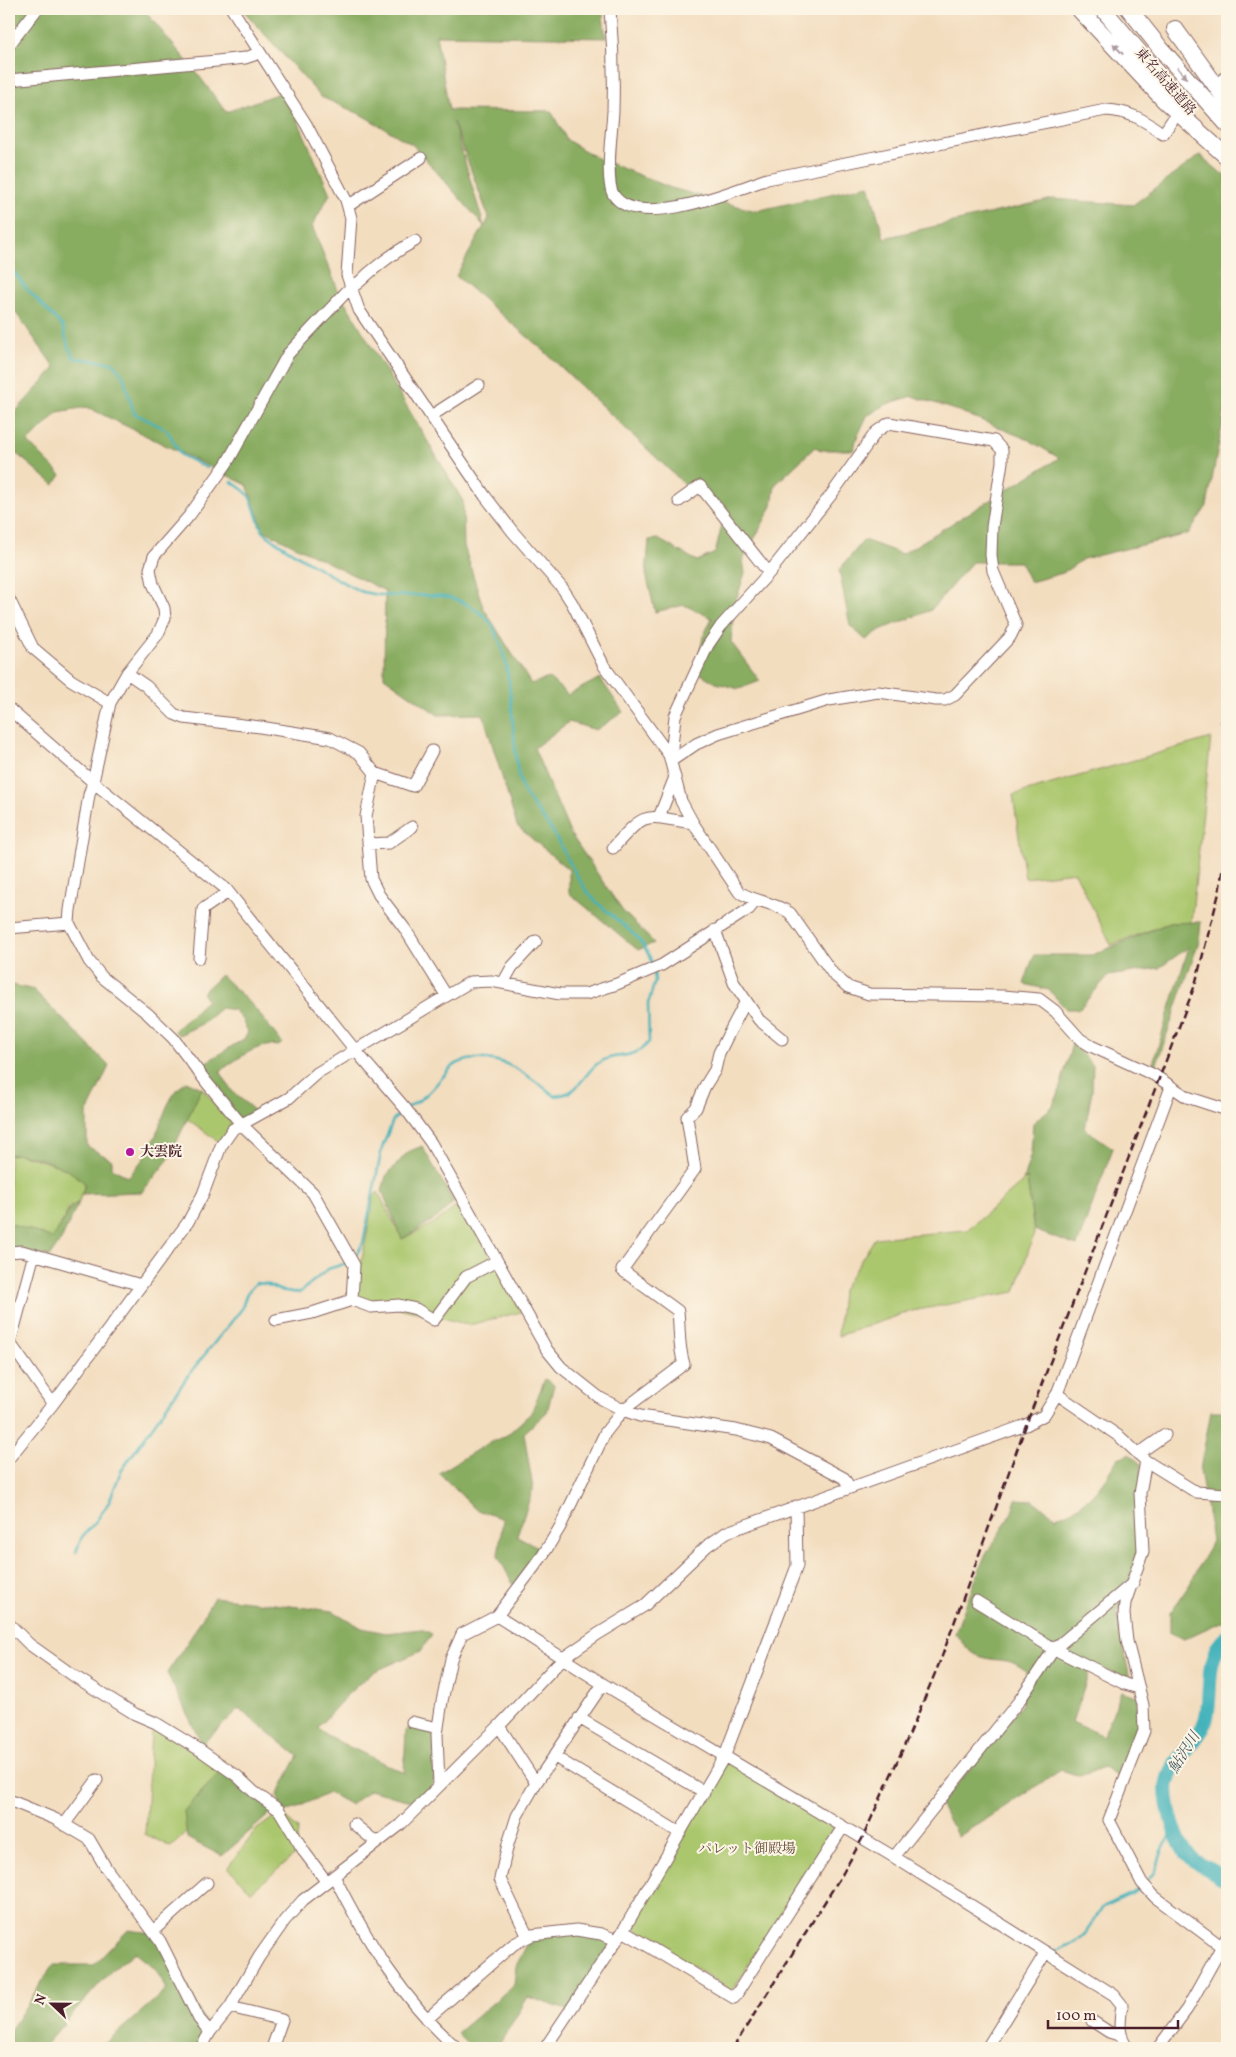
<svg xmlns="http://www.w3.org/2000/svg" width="1236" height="2057" viewBox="0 0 1236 2057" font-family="Vollkorn,'Noto Serif JP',serif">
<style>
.green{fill:#abc76e;stroke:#7a734c}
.forest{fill:#88ac61;stroke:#696646;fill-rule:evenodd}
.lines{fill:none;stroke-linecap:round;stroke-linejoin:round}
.stream{stroke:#42b2bb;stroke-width:2.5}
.river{stroke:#42b2bb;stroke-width:15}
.minor-tunnel{stroke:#d1b7a1;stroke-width:11;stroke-dasharray:11 5.5;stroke-linecap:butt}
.minor-casing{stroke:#85625f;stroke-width:13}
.highway-casing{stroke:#85625f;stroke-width:18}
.minor{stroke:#fff;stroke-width:11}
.highway{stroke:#fff;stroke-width:16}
.rail{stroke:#4a1f2b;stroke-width:2.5;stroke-dasharray:8 4;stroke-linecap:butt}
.oneway{fill:#ae9aa0}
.poi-dot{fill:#b5179e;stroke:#fcf5e5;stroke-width:2}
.labels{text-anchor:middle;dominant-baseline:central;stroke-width:4;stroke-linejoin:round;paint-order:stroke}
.street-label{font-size:14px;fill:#4a1f2b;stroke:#fcf5e5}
.poi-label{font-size:14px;font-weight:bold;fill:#4a1f2b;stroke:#fcf5e5;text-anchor:start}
.park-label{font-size:14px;fill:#67513f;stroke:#fcf5e5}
.water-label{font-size:15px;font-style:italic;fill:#475a65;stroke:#fcf5e5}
</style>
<rect width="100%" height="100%" fill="#fcf5e5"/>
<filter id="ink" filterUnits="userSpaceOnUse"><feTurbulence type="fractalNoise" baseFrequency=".02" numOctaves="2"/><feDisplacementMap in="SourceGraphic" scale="10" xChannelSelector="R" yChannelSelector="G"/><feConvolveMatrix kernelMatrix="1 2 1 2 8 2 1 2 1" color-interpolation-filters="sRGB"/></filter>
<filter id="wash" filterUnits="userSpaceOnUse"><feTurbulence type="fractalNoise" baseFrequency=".0096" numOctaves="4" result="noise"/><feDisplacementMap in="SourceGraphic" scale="20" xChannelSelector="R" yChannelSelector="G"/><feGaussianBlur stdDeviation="1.12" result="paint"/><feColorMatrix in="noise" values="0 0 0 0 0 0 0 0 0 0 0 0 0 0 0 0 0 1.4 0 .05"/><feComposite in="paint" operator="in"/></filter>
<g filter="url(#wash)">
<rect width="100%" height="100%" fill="#f3ddbf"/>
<path class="green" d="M1211,738l-20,185h-22l-58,22 -36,-73 -50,6 -12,-83z
M202,1088l33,40 -13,16 -36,-26z
M18,1154c14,4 62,15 66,29 1,5 -4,14 -5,19l-9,5 -17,31 -44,-15v-68z
M1027,1178l7,56 -19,58 -103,19 -74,25 4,-46 33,-52 92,-8z
M378,1192l24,47 34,-17 25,-19 60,109 -52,13 -41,-11 -74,-14 20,-104z
M157,1728l64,43 -37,40 8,16 -21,20 -26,-13 6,-100z
M728,1757l110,64 -106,170 -100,-64z
M280,1813l18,16 -2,25 -45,38 -23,-25 29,-38z"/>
<path class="forest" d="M9,9h134l54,64 29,39 59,-21 45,103 -18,32 26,64 125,211 1,45 19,61 48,77 18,-6 19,17 32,-17 23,34 -27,18 -27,-8 -35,26 36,85 52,77 32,33 -16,7 -69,-57v-23l-52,-44 -34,-112 -45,1 -54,-38 1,-86 -122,-61 -16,-45 -160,-78 -29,5 -30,30 33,33 -7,10 -37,-31 -8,7v-42l46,-51 -41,-58 -5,3z
M242,9h360l4,29 -170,-3 13,75 102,1 16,29 30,18 74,30 85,23 113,-26 15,53 169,-39 80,6 67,-50 27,23v200l-2,33 -18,95 -19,28 -105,25 -20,14 -33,9 -10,-20h-48l-41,48 -51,20 -14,10 -16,-14 -11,-56 25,-30 38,14 157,-96 -30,-18 -73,-30 -44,-14 -25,8 -20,12 -11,24 -2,10h-33l-6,-3 -40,38 -3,21 -29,54 2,13 -11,33 -3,36 29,39 -21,8 -23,-6 -20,-12 7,-34 9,-19 -28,-13 -29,7 -9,-38 3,-34 9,-1 39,22 18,-8 8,-32 -180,-171 -87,-74 28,-50 -71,-81 -53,-31 -39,-17zM453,122l36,96 -4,8h-1z
M1201,922l-2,19 -43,125 -3,-3 36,-116 -30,21 -51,8 -29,33h-13l-17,-19 -25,-6 10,-29h58l77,-32z
M221,975l33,32 28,36 -3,3c-22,-4 -41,13 -59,25l12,20 24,21 -17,8 -35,-47 1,-10 40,-25 3,-6 -5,-11 -9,-11 -13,-2 -19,16 -23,11 -5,-4 33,-31 -5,-7z
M9,984l25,6 75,76 -22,47v33l25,14v8l16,9c7,-8 16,-18 21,-28 14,-23 14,-49 37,-68l16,7 -34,72 -26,32 -60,2 3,-10c-11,-15 -57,-33 -76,-29z
M1072,1044l21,21 -1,26 -7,38 28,19 -36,98 -43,-16 -7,-52 -4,2 8,-26 2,-31 19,-16 6,-12z
M422,1146l32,56 -16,15 -36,22 -20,-48 4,-15 22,-24z
M79,1202l-18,38 -11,16 -41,-5v-28l44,15 18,-30z
M545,1379l9,6 -7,27 -23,21 9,56 -16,47 27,14 -30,36 -16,-30 5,-37 -28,-10 -36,-36 46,-28 22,-10 24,-22z
M1211,1411h16v208l-43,20 -14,-6v-20l20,-29 22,-43 -12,-71z
M1129,1454l12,10 -2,78 -11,45 -11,28 13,64 -38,-15 -20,58 31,14 19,-45 15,5 4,41 -23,40 -14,-10 -24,9 -19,-6 -103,67 -18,-32 82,-100 4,-34c-19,-15 -24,-8 -44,-14 -12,-3 -20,-14 -27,-24l29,-75 28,-46 4,-13 16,1 24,17c30,-9 47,-33 62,-59z
M214,1597l119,14 29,17 24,5 35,-4 11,5 -11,17 -50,22 -23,21 -30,33 9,9 77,37 2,-43 10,-9 18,5v56l-15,21 -50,-13 -18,15 -22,-12 -44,20 -8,-17 21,-40 -59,-47 -37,35 -35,-71 26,-39z
M221,1771l52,40 -51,45 -35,-18 -3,-27z
M128,1930l33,4 49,98 -10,16h-100l67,-59 -12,-20 -20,-17 -24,19 -69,77h-33v-16l44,-67h41z
M586,1932l31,8 -47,71 -42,-14 -31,51h-25l-15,-15 57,-48 2,-19 16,-31z"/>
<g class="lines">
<path class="stream" d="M9,265l17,23 37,39 5,19 6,12 40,5 9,13 11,37 33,17 14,25 26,13
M232,482c5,4 14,9 17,14 6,11 8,25 14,35 5,8 89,58 100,61 45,12 82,-12 122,25 26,24 26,95 30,130 1,13 2,28 7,41 7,15 21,29 30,43 12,19 21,41 34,59 19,27 59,41 66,75
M1224,728l3,1
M408,1107c22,-11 27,-23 43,-39 8,-7 15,-8 25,-9 32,-2 55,19 79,37 5,-1 14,-2 18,-6 9,-7 15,-19 24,-26 20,-14 34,-1 52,-22l-1,-38 7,-23 -1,-8
M354,1259l9,-16 19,-95 11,-28 11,-10
M76,1552l6,-15 15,-17 12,-18 12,-31 72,-102 48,-59 6,-17 9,-10 10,1 13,6 20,3 29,-24 22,-7
M1149,1879c14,-14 9,-37 28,-47
M1054,1952l22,-10 9,-8 18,-27 30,-14 7,-6"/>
<path class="river" d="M1227,1637c-24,18 -14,56 -21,82 -5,19 -23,31 -32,47 -3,5 -6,13 -7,18 -2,18 8,54 19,69 7,9 30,20 41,27"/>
</g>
</g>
<g filter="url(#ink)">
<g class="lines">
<path class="minor-tunnel" d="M1174,118l33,-26"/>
<defs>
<path id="minor" d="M232,9l74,115 40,76 5,18 -4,57 12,35 126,186 28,36 50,57 9,14 32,63 65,89 12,46 12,22 46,69c16,10 35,10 51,21l43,61 15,13 21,7 134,2 36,3 16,12 25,28 11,7 63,29 33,22 40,13
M610,9c3,34 4,68 3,102 -1,19 -8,68 0,83 23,38 123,-4 154,-15l339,-69c23,1 39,10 57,24l10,-15
M9,45l28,-36
M1224,78l3,-2
M9,80l208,-19 28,-3 9,-3
M348,206l73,-48
M431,416l48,-31
M679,501l21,-15 69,87
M9,599l24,49 38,32 39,23
M127,673l19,13 28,28 10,4 76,9 70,11 29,15 16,20 -9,43 5,63 8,16 26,34 41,66
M9,709l84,73 133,107 129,161 50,58 26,35 116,207 14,17 39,31 23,12 17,6 96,14 35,9 73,39 6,10
M669,755l3,-8 3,-31 33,-71 13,-19 48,-53 62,-78 45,-63 13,-9 105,18 8,9v12l-10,65 -1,28 2,16 23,54 -6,12 -55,58 -10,5h-9l-58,-8 -49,8 -111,34 -22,10 -25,17
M375,773l38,13 19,-35
M659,817l16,-40
M368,844l21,-1 23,-16
M613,848c36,-41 32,-31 80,-25
M9,928l60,-5
M715,930l19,53 25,37 23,19
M199,958l4,-49 25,-17
M503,983l9,-16 24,-26
M9,1252l13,-1 119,34
M34,1254l-24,89 43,61
M352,1300l19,7 28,-2 17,4 18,11 32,-43 31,-16
M276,1320l36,-7 40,-13 2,-35 -41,-72 -71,-68 -35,-42 -34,-45 -25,-24 -46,-37 -13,-16 -20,-38 1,-13 19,-115 4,-13 17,-79 17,-30 31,-39 7,-16 -1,-10 -11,-24 -3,-15 4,-13 35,-40 38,-53 61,-109 62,-66c9,-4 12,-9 19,-15 14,-12 29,-23 46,-32
M1057,1394l63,43 26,24 -6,32 3,58 -18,52 -1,11 3,27 16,64 1,26 -35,89 33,63 13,14 66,49
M1138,1454l27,-19
M9,1458l44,-54 135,-182 15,-28 18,-48 12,-17 56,-31 28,-25 153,-91 21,-1 69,13h26l31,-10 45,-19 87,-56 7,-9
M1146,1461l50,31 31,2
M976,1601l78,48 71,35 14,4
M497,1616l106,68 291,173 220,138 8,10c-2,15 -5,31 6,43
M9,1624l20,20 45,32 61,38 21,9 44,27 37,26 17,16 25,18 26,43 21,28
M579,1718l125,74
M412,1722l26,6
M499,1726l37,57
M555,1757l125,76
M439,1785l-2,-51 5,-33 9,-42 11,-25 35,-18 46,-61 17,-28 45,-94 18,-23 61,-46c-6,-18 -4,-34 -6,-53l-56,-41 73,-101 -8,-52 9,-9 9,-22 10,-16 4,-17 8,-16 19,-36
M9,1800l46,19 34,20 17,29 54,73 39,78 11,13
M354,1824l23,19
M64,1825l33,-45
M894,1857l125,-156 35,-52 79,-66
M334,1876c32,63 69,125 123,172
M153,1931l54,-48
M623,1931l111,67 109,-171
M528,1937l-28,-58 8,-35 9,-28 19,-33 67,-99
M230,2007l52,13 -10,28
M427,2019l87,-75 18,-9 44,-5 25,4 16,6
M1092,2021l17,11 13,4
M201,2048l9,-16 20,-25 29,-50 26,-37 18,-20 97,-75 99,-99 64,-68 35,-24 46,-28 63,-60 20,-14 299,-107 18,-10 13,-21 114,-307
M545,2048l78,-117 102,-176 72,-189 -1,-60
M987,2048l59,-96
M1158,2048l29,-39 40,-72"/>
<path id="highway" d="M1079,9l85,91 63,57
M1103,9l78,93
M1129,9l32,40 66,75
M1175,29l52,72"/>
</defs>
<use href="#minor" class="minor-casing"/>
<use href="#highway" class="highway-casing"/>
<use href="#minor" class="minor"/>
<use href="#highway" class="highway"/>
<path class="rail" d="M733,2048l110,-175 19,-34 48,-106 31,-74 85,-234 169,-440 24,-92 8,-54"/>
</g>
<defs><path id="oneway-solid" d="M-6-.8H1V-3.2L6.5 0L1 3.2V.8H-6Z" transform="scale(1.25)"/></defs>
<g class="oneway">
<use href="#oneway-solid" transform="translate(1118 49) rotate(-133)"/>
<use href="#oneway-solid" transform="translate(1182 73) rotate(49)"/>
</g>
</g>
<circle class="poi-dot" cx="130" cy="1152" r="5"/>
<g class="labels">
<g class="street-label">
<text transform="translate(1165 82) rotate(49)">東名高速道路</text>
</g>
<g class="poi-label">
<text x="140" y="1152">大雲院</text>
</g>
<g class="park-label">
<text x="747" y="1849">パレット御殿場</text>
</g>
<g class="water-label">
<text transform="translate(1185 1753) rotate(-58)">鮎沢川</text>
</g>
</g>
<rect width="1236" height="2057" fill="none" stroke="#fcf5e5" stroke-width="30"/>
<g transform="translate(52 2004) rotate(292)" stroke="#fcf5e5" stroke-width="4" paint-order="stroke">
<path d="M0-4L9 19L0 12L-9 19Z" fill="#4a1f2b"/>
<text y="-8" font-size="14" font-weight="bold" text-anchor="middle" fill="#4a1f2b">N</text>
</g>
<path d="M1048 2020v8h130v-8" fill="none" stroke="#4a1f2b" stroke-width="2.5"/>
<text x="1056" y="2020" font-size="15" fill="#4a1f2b" stroke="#fcf5e5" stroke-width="4" paint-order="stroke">100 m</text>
</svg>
